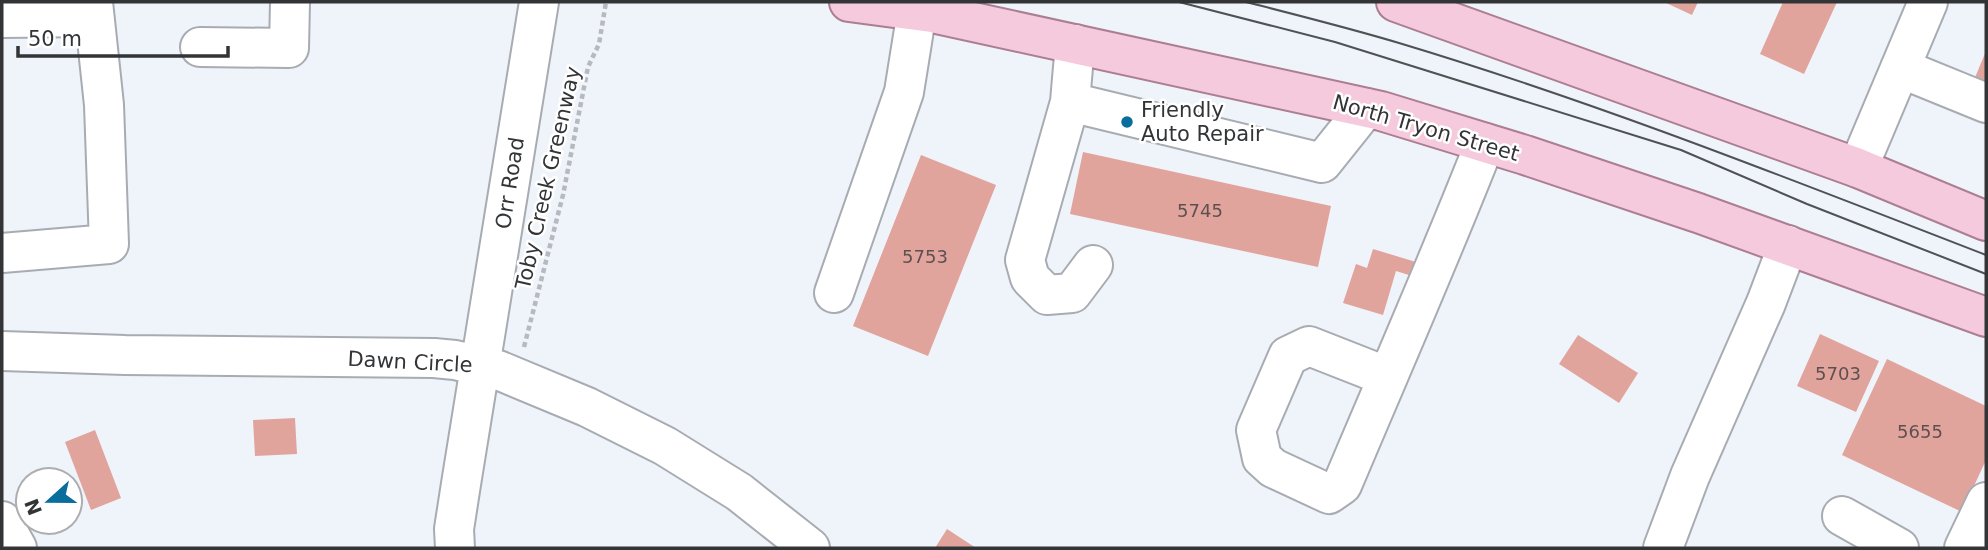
<svg xmlns="http://www.w3.org/2000/svg" width="1988" height="550" viewBox="0 0 1988 550" font-family="'DejaVu Sans',sans-serif">
<style>
.building{fill:#e1a49c}
.lines{fill:none;stroke-linecap:round;stroke-linejoin:round}
.minor-casing{stroke:#a8acb2;stroke-width:42}
.major-casing{stroke:#ac7e93;stroke-width:42}
.path{stroke:#b6b9bf;stroke-width:4.5;stroke-dasharray:5 3.5;stroke-linecap:butt}
.minor{stroke:#fff;stroke-width:38}
.major{stroke:#f4cadc;stroke-width:38}
.tram{stroke:#4f5254;stroke-width:2}
.poi-dot{fill:#096e9b;stroke:#fff;stroke-width:2.5}
.labels{text-anchor:middle;dominant-baseline:central;stroke-width:5;stroke-linejoin:round;paint-order:stroke}
.number-label{font-size:18px;fill:#5e5050}
.poi-label{font-size:21px;fill:#323436;stroke:#fff;text-anchor:start}
.street-label{font-size:21px;fill:#323436;stroke:#fff}
</style>
<rect width="100%" height="100%" fill="#eff3fa"/>
<path class="building" d="M1664,2h34l-6,13z
M1783,2h54l-33,72 -44,-20z
M1986,51v35l-12,-6z
M1083,152l248,54 -13,61 -248,-53z
M921,155l75,30 -68,171 -75,-30z
M1373,249l43,13 -4,14 -16,-5 -13,44 -40,-12 13,-39 11,4z
M1820,334l59,27 -23,51 -59,-26z
M1578,335l60,38 -19,30 -60,-39z
M1887,359l99,47v54l-24,52 -120,-57z
M295,418l2,36 -42,2 -2,-36z
M95,430l26,68 -30,12 -26,-68z
M947,529l29,19h-41z"/>
<g class="lines">
<defs>
<path id="minor" d="M2,18l92,-1
M1075,44l-5,58 252,61 44,-55
M200,47l89,1 1,-46
M1900,68l86,35
M1070,102l-45,158 5,18 17,17 25,-2 21,-28
M1858,168l70,-166
M2,253l107,-9 -5,-139 -11,-103
M834,293l70,-201 13,-81
M2,351l123,4 309,3 21,2 43,10 89,37 78,39 74,46 71,56
M1388,377l-79,-31 -21,10 -32,74 6,28 11,10 56,26 13,-9c48,-114 98,-227 143,-342
M1842,516l57,32
M2,521l15,27
M455,548l-1,-19 7,-45 78,-482
M1663,548l27,-72 76,-173 22,-58
M1964,548l22,-46"/>
<path id="major" d="M849,2l83,11 449,98 144,44 173,58 288,104
M1396,2l462,166 128,53"/>
</defs>
<use href="#minor" class="minor-casing"/>
<use href="#major" class="major-casing"/>
<path class="path" d="M524,347l39,-152 25,-128 11,-23 7,-42"/>
<use href="#minor" class="minor"/>
<use href="#major" class="major"/>
<path class="tram" d="M1179,2l156,40 346,108 126,54 179,70
M1246,2c51,13 103,26 153,41 200,60 393,137 587,212"/>
</g>
<circle class="poi-dot" cx="1127" cy="122" r="7"/>
<g class="labels">
<g class="number-label">
<text x="1200" y="210">5745</text>
<text x="925" y="256">5753</text>
<text x="1838" y="373">5703</text>
<text x="1920" y="431">5655</text>
</g>
<g class="poi-label">
<text x="1141" y="110">Friendly<tspan x="1141" dy="24">Auto Repair</tspan></text>
</g>
<g class="street-label">
<text transform="translate(1426 128) rotate(16)">North Tryon Street</text>
<text transform="translate(548 178) rotate(-77)">Toby Creek Greenway</text>
<text transform="translate(510 183) rotate(-81)">Orr Road</text>
<text transform="translate(410 362) rotate(3)">Dawn Circle</text>
</g>
</g>
<rect width="1988" height="550" fill="none" stroke="#323436" stroke-width="7"/>
<g transform="translate(49 501) rotate(249)"><circle r="33" fill="#ffffff" stroke="#adaeaf" stroke-width="2"/>
<path d="M0-5L12 26L0 18L-12 26Z" fill="#096e9b"/>
<text y="-10" font-size="19" font-weight="bold" text-anchor="middle" fill="#323436">N</text>
</g>
<path d="M18 46v10h210v-10" fill="none" stroke="#323436" stroke-width="3.5"/>
<text x="28" y="46" font-size="21" fill="#323436" stroke="#ffffff" stroke-width="5" paint-order="stroke">50 m</text>
</svg>
